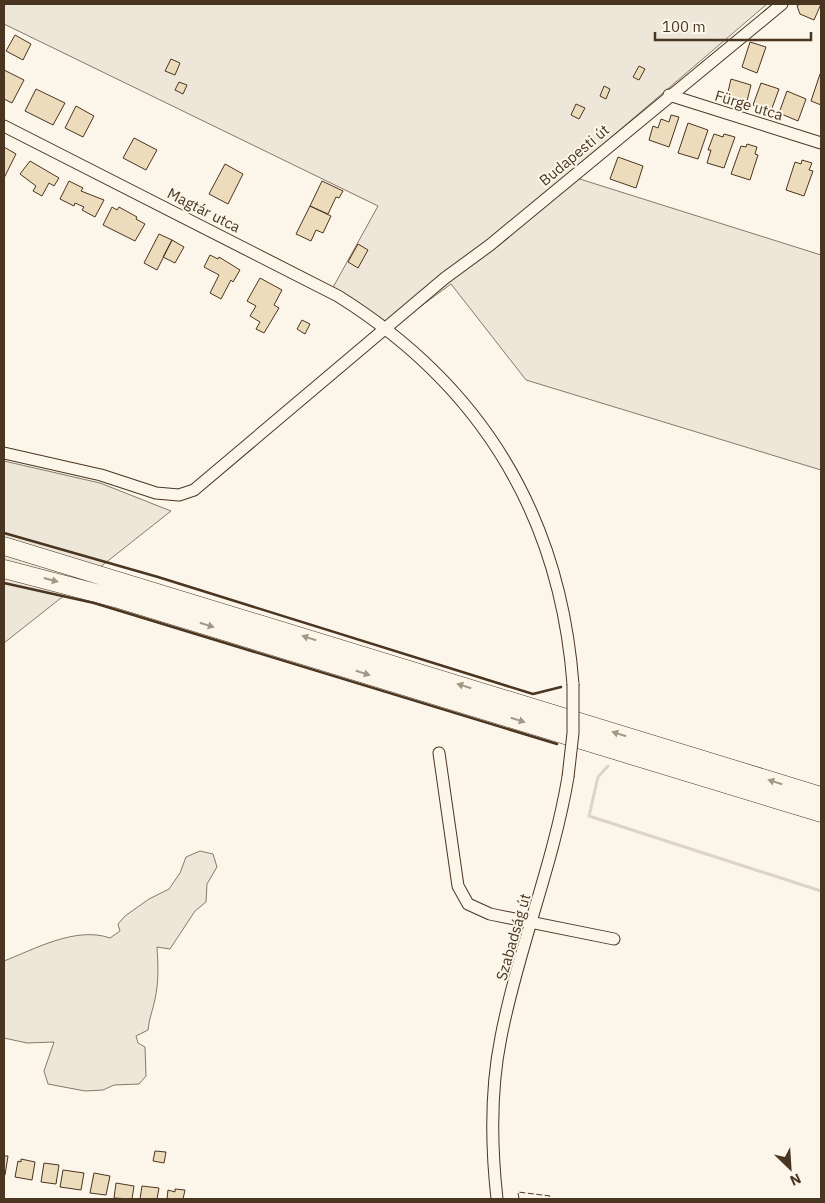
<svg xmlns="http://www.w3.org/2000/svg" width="825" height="1203" viewBox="0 0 825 1203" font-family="'IBM Plex Sans',sans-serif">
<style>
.green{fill:#ede6d9;stroke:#887966}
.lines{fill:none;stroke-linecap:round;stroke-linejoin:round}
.stream{stroke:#dcd4c6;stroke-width:3}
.building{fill:#ecdcbc;stroke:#4a3520}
.minor-casing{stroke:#4a3520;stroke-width:13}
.highway-casing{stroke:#4a3520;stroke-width:19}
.minor{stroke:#fbf6e9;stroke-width:11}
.highway{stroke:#fbf6e9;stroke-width:18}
.minor-bridge-casing{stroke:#4a3520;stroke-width:13;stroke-linecap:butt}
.minor-bridge{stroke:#fbf6e9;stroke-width:11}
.fence{stroke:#4a3520;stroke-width:1;stroke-dasharray:6 2.5;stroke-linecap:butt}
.wall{stroke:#4a3520;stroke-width:2.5}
.oneway{fill:#a29684}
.labels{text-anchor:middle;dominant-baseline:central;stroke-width:4;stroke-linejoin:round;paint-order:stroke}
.street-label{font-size:15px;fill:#4a3520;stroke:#fbf6e9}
</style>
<rect width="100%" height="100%" fill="#fbf6e9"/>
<path class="green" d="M4,4h763l-200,171 254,80v215l-295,-90 -75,-96 -57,42 -63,-35 47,-85 -374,-182z
M4,461l96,22 71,28 -167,132z
M200,851l13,3 4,13 -10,17 -1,18 -11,9 -25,38 -13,-2c1,16 2,35 -2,52 -2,11 -6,19 -7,31l-12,6 2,7 7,4 1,29 -7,8 -25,1 -11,5 -18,1 -37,-7 -4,-13 10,-29 -27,1 -23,-5v-77c31,-12 72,-35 106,-23l10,-7 -2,-7 7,-8 24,-17 20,-10 11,-16 6,-16z"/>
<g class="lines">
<path class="stream" d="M608,766l-10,11 -9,39 232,75"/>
</g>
<path class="building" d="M800,4h21l-7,16 -14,-6 -3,-8z
M15,35l16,9 -8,16 -17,-9z
M750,42l16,5 -9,26 -15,-6z
M171,59l9,4 -5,12 -10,-4z
M639,66l6,3 -6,11 -6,-3z
M4,70l20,10 -12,23 -8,-4z
M820,74h1v31l-10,-4z
M731,79l20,6 -4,16 -20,-5z
M179,82l8,3 -4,9 -8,-4z
M761,83l18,6 -8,22 -18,-6z
M604,86l6,3 -4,10 -6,-3z
M36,89l29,14 -12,22 -28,-14z
M787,91l19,8 -8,22 -19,-8z
M576,104l9,4 -6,11 -8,-4z
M76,106l18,10 -11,21 -18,-9z
M671,115l8,2 -10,30 -20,-7 4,-14 5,2 3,-9 8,3z
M688,123l20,7 -10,29 -20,-6z
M714,134l9,3 1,-3 11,3 -11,31 -17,-5 4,-13h-3z
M134,138l23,12 -11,20 -23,-12z
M747,144l10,3 -2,7 3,1 -8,25 -19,-6 10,-28 5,1z
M4,147l12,7 -12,24z
M618,157l25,9 -7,22 -26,-9z
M802,160l10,3 -3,7 4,1 -9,25 -18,-6 9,-28 6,2z
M30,161l29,17 -5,8 -5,-3 -7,13 -9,-5 3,-5 -16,-12z
M225,164l18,10 -15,30 -19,-10z
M69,181l14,7 -2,3 23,9 -9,17 -13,-7 2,-3 -9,-4 -1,3 -14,-7z
M322,181l21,10 -4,7 -3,-1 -8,17 -18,-8z
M310,206l21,10 -8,17 -7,-3 -5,11 -15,-7z
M112,207l5,3 2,-3 18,10 -1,2 9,5 -10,17 -32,-16z
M159,234l13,6 -15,30 -13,-7z
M172,240l12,7 -9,16 -12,-6z
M358,244l10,6 -10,18 -10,-6z
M210,255l8,4 1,-2 21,13 -7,12 -2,-2 -10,19 -11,-6 9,-18 -15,-8z
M260,278l22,12 -8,15 5,3 -15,25 -8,-4 4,-7 -10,-6 6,-10 -9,-5z
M302,320l8,4 -5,10 -8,-5z
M155,1151l11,1 -2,11 -11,-2z
M4,1156h4l-3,19h-1z
M21,1159l14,3 -3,18 -17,-3 3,-16 3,1z
M44,1163l15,2 -3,19 -15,-2z
M63,1170l21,3 -3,17 -21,-3z
M94,1173l16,3 -4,19 -16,-2z
M116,1183l18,3 -2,13 -18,-1z
M142,1186l17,2 -2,11h-17z
M175,1189l10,1 -2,9h-16l1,-9 7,2z"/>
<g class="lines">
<defs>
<path id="minor" d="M669,95l152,48
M4,126l334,170c144,90 222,219 235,388
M4,453l97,22 55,18 23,2 15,-5 251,-212 45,-33 292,-241
M439,753l19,133 10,18 22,10 124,25
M497,1199c-6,-54 -7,-108 4,-162 17,-88 52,-171 67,-260"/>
<path id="highway" d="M4,546l817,250
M4,569l111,29 706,215"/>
</defs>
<use href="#minor" class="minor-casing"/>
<use href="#highway" class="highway-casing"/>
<use href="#minor" class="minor"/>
<use href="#highway" class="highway"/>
<defs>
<path id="minor-bridge" d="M568,777l5,-44v-49"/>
</defs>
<use href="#minor-bridge" class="minor-bridge-casing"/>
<use href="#minor-bridge" class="minor-bridge"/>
<path class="fence" d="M519,1199l-1,-7 32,4 -1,3"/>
<path class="wall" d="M4,533l154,44 375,117 28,-7
M4,583l90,20 463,141"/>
</g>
<defs><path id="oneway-solid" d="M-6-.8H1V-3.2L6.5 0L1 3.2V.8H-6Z" transform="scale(1.25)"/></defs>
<g class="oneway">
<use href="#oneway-solid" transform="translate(51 580) rotate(15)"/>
<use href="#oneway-solid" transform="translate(207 625) rotate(17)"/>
<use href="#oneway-solid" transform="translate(309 638) rotate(-163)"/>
<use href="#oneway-solid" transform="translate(363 673) rotate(17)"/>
<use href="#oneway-solid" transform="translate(464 686) rotate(-163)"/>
<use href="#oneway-solid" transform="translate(518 720) rotate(17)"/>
<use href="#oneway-solid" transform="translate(619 734) rotate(-163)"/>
<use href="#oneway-solid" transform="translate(775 782) rotate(-163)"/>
</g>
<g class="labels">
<g class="street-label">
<text transform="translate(749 105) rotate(17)">Fürge utca</text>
<text transform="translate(574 155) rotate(-40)">Budapesti út</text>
<text transform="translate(204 210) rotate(27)">Magtár utca</text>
<text transform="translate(513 937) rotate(-74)">Szabadság út</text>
</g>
</g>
<rect width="825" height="1203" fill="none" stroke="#4a3520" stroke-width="10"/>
<g transform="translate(790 1168) rotate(155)" stroke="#fbf6e9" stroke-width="4" paint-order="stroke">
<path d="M0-4L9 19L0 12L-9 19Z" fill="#4a3520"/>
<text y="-8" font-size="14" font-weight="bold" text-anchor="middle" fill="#4a3520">N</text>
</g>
<path d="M655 32v8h156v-8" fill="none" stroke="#4a3520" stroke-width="2.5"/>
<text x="662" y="32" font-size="15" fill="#4a3520" stroke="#fbf6e9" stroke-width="4" paint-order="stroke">100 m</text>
</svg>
